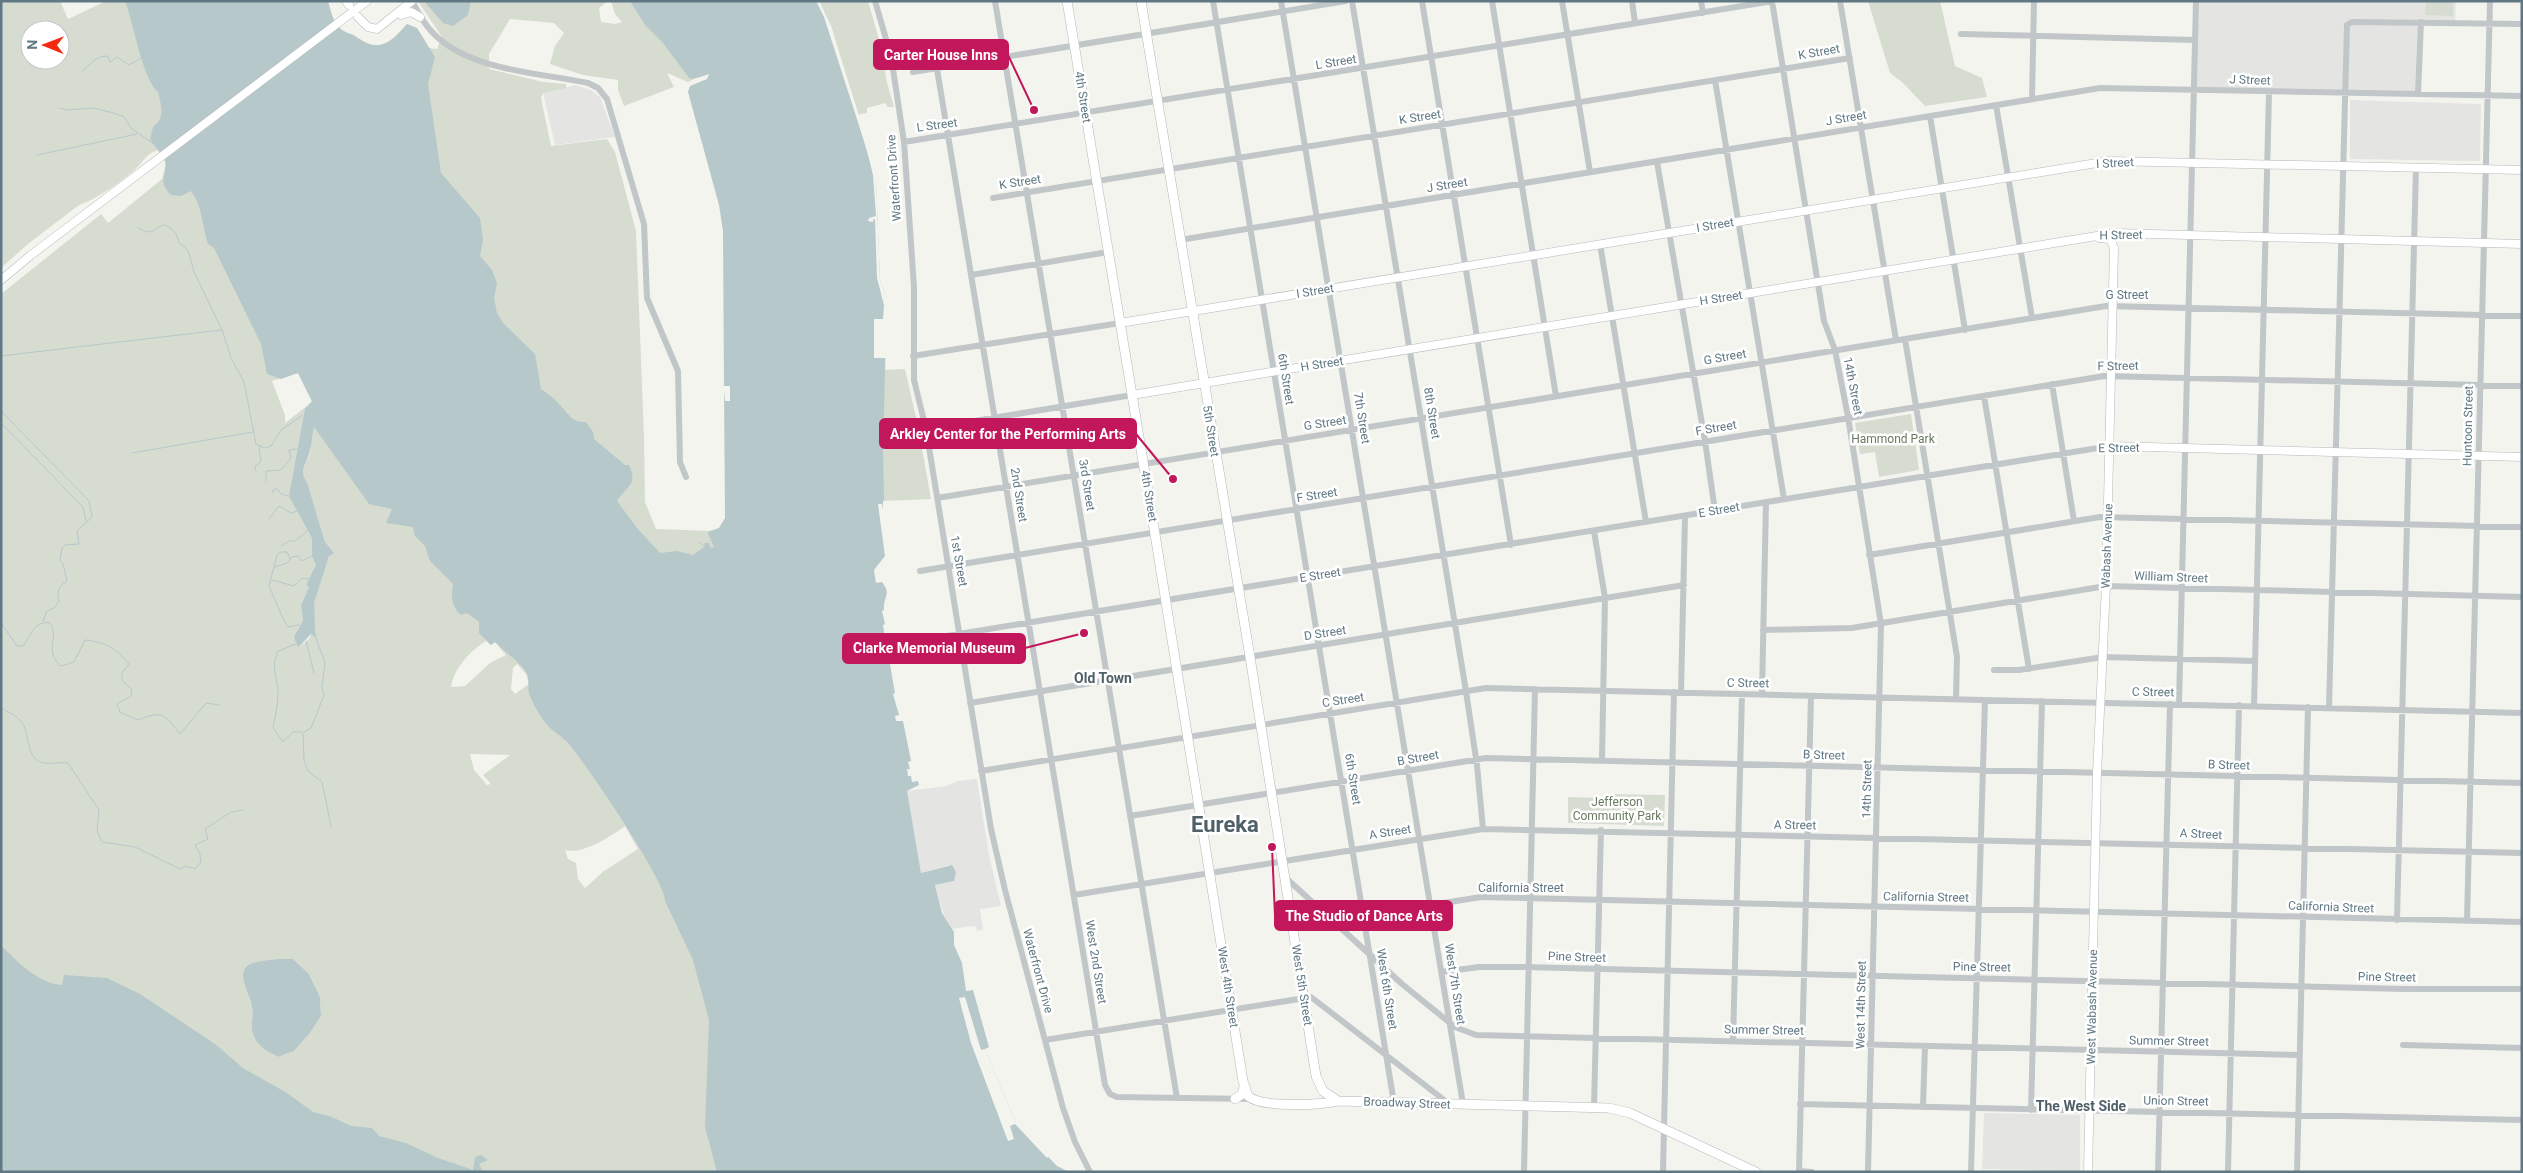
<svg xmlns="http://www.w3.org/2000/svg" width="2523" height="1173" viewBox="0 0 2523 1173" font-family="Roboto,sans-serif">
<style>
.built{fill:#e4e5e3}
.green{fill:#d6dcd0;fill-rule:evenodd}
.water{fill:#b7c8ca}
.pier{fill:#f4f4ef}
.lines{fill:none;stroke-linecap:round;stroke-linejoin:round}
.stream{stroke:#b7c8ca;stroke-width:1}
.major-casing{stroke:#b4b9bc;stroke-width:9}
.highway-casing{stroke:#b3b8ba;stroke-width:10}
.minor{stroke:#c1c6c8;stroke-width:6}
.major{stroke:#fff;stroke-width:8}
.highway{stroke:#fff;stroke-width:9}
.labels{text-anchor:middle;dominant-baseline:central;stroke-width:5;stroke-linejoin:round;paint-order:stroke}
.street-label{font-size:12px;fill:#607883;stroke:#fff}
.park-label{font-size:12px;fill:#687a5f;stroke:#fff}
.neighbourhood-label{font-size:14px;font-weight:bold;fill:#4f6068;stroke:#fff}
.town-label{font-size:22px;font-weight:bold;fill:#4f6068;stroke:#fff}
.leader{fill:none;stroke:#c2185b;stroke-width:2}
.callout-dot{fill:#c2185b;stroke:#fff;stroke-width:2}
.callout{fill:#c2185b;stroke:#c2185b;stroke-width:2}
.callout-label{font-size:14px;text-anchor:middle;font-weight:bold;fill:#fff}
</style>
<rect width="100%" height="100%" fill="#f4f4ef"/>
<path class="built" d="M2196,1H2456L2455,22H2421L2418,94L2194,89Z
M575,85L591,90L600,97L615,137L555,145L543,93Z
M2350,100L2481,104L2480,161L2350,159Z
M977,779L989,855L1001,906L980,909L983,930L977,931L976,927L971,926L952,929L943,913L935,885L954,881L949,865L921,873L906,791L947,786L957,781Z
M1984,1113L2080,1115V1171L1982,1169Z"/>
<path class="green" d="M1,1H60L68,19L106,1H137C149,29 193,133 177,157L178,163L187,167L192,165L204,176L258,292L287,363H295C304,375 319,393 315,408L303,415L307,424V446L295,491L290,492L289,496L297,507L304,501L296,492L300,485L305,487L318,537L315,538L318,549L322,551V567L313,572L306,585L309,587L301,605L303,620L297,631L308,626V631L296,642L298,648L309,639L311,634L316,637L315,616L308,610L306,601L315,578L323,573L329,556L333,553L325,542L308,485C296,465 310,463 311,448C311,439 308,427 308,417L313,416L376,493L417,513L438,544L480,614L527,662L534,678L574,728L592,748L637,821L666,855L798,1172H221L80,1106L1,1046V294L101,214L108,223L162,179L166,164L159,150C146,152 142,165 132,172C117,184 97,199 79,205L28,244L1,268ZM30,30H60V60H30ZM298,373L312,402L285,423V415L272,381ZM486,641L491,645L495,642L506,655L490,663L465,686L451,687C454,668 470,651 486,641ZM517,664L526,674L529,684L515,694L511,689L513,668ZM470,754L510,755L483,775L491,784L487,785L474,770ZM625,826L638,849L604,871L585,888L578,879L576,863L568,859L565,850C582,855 610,837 625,826ZM293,959L309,974L320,997L321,1016L310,1033L294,1051L278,1057C267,1052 258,1046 253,1034C250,1025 254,1016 252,1007C251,996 236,975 247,966C253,960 284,958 293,959Z
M328,1C331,11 333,23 341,29C345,33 350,33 355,36C378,53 389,45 407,24L417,28L429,48L437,49L442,37L418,1H608L599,8L601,22L615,24L622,22L615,14L611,1H689L707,75L688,82L667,73L674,87L624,106L618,90V80L583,75L550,64L555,46L564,33L554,23L510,19L489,54V69L543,82L566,84V88L543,93L541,98L551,146L607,139L615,152L636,231L644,436L645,502L656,529L710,531L723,546L675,588L379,187Z
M819,1H868L884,57L886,79L894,107H887L886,103L867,108V113L857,115L831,26Z
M1868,1H1940L1955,66L1982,78L1987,97L1925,106L1903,83L1890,73Z
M2426,1H2453V16L2425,15Z
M884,358V370L905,369L918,426L931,499L883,501L867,455Z
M1911,414L1919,470L1879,477L1875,452L1860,454L1855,423Z
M1606,794L1665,795L1664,826L1568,823V797L1606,798Z"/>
<path class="water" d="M125,1H328C331,11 333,23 341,29C345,33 350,33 355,36C378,53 389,45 407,24L417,28L435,57L428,84L441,173L480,218L483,240L480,256L492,270L497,283L494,298L497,313L504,324L535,354L541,389C547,393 553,397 557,402C567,411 571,423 586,422L593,432L594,439L625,465H629C639,486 625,487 617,501L637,528L660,553L677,551L693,555L704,547L705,543H709L711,548L714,547L708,533L709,530L720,525L723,513L720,219L687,90L692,83L707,76L690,79L663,43L645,25L630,1H817L826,15L876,181L880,280L887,298L883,448L885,556L874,570L876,583L882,582C892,595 883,595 884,610L882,611L885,624L883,625L885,639L883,640L885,653H888L895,693L893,694L899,715L895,716L896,721H903L911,761L908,762L910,769H907L908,776H911L912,782L918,781L919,785L907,791L921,873L952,865L956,872L954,881L935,885L942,913L954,932V945L962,963L966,991L973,990L989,1047L985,1049L1016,1123L1057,1166L1069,1172H717L705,1127L709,1020L693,960L665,901C667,883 585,762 568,743C562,736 554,732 548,726C541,718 532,703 529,693C527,687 530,681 527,674C521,662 504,652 495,642L491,645L479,633V622L467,613L461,615C451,606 451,597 453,584L430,561L425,546L415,536L413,527L386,523L392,509L369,504L314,427C312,434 312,443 310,451C306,466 298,468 308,485L325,542L334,553L329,556L314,603L316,638L311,634L298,648L294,637L303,620L301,605L309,587L306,585L316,565L312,556V538L289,496L305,409L312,401L298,373L281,379L267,374L261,344L214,248L208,244C202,226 203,207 191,191L181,196L171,195C156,180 168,176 165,160L150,139L153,127C166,117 161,106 158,92C143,81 133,21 125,1Z
M424,1H471L468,15L453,26L443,23Z
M1,945C16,961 39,984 62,985L64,975L107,978L140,994L215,1044L243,1068L287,1093L313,1112L332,1117L351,1126L372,1128L379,1136L406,1143L438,1158L473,1170L475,1157L481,1155L488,1160L479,1164L482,1170L487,1172H1Z
M293,959L309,974L320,997L321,1016L310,1033L294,1051L278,1057C267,1052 257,1046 253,1034C250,1025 254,1016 252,1007C251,996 236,975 247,966C253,960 284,958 293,959Z"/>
<path class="pier" d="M816,1H819L831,26L869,148L876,181L880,280L887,298V358H874V319H883L884,305L877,278L875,219L873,220V222L868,221L869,218L876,216L873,175L867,150L824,17Z
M709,74L707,79L690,86L688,92L719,205L723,231L724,386H730V401H725L724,390L725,518L719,528L710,531H706L708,528L719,523L721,513L717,219L684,90L691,81L699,79L689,81Z
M883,501H886L885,532L888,547V556H885L878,504H882L883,509Z
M965,997L981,1050L985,1049L1016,1123L1018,1122L1035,1140L1049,1156L1047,1158L1015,1124L1010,1126L1014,1139L1008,1141L971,1043L959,998Z"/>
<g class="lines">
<path class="stream" d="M83,71C90,64 96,56 108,56L110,62L117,57L129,65L141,58
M60,108L67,110L93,108L114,113L124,117L131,128L154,144
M37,155L137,134
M138,228C156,237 151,228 165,225C174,229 177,233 179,243L188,250L194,272L222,330L231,358L244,382L256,444L265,448L271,446L281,430L303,415
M1,356L221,330
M1,411L89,501L92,517L77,531L79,544L65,545L62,548L60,560L63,564L67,581C58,586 57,592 59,601L54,608L47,611L43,621
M1,423L83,507L86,521
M132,453L253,432
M256,471L255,467L261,461L259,450L260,446
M266,481V471L281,470L291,458L289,450L297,449
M272,493L274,489H277L281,494L289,496
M269,519L279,506L291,513L297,511
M699,542L704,546
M281,546L289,541H295L307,531
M290,559L287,552H281L277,555L269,586L285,623L288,627L299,625
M275,567L287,563L292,557L298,556L302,561L312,556
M272,580L294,586L302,578L309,579
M1,623L17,646H23C31,636 34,620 50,623C60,638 43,650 61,666L74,662L85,640C105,642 116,648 129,664L122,673V680L132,690L131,696L117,704L120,712L138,720C162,710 165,714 180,734L206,703L219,705
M316,638L325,663L322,687L324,695L311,728L303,733L304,760L308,771L322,782L331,826
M306,641L314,673
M296,644L278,651C270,670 278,677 278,693C278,705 275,717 273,728L283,742L293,732H302
M1,708C8,712 19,717 23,724C30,737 26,760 44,763C52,764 60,762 68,763L99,810L97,831L102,842L135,847L180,869L186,866L195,869L201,862L200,854L195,845L208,839L205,829L231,812L244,810"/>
<defs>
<path id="major" d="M346,1L349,5
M401,15L411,12L420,17
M358,17L368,27L377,29L412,1
M1,280L31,255L367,1
M1120,323L2109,161L2522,170
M1132,395L2115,233L2522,244
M2110,446L2522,457
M2088,1172L2097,773L2106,586L2114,248L2110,239L2099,238"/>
<path id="highway" d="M1067,1L1154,528L1243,1081L1248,1096C1261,1108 1320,1105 1338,1101L1609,1108L1630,1113L1756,1172
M1141,1L1250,657L1316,1076L1323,1091L1338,1101
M1235,1099L1242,1094L1244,1087"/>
</defs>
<use href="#major" class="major-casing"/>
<use href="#highway" class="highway-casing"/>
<path class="minor" d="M412,1C419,14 425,26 436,36C473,71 541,73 588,83L598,88L607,99L644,224L647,298L678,371L680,462L686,477
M875,1L891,56L904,142L914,287V380L926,429L991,829L1005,890L1063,1108L1075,1142L1090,1172
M995,1L1177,1098
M1213,1L1394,1103
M1281,1L1463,1104
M1352,1L1465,685L1477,765L1483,829
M1422,1L1511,545
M1492,1L1556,396
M1562,1L1590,172
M1632,1L1635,23
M1701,1L1703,13
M1772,1L1824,321L1835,350L1848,417L1881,624L1868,1172
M1840,1L1896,340
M1961,34L2195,40
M937,69L1105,1085L1110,1094L1117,1097L1251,1099
M913,72L1346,1
M1715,80L1784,499
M2418,94L2421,22
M2032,99L2034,1
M1996,105L2032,318
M1930,116L1965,330
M904,142L1773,1
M1657,162L1705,441L1715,511
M993,198L1850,58
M1180,240L2100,88L2522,96
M1600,244L1646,522
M971,275L1108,252
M1905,339L1957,657L1956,699
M913,356L1120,323
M2052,384L2074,521
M1984,396L2029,669
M926,429L1132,395
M937,498L2106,306L2522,316
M1594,531L1605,598L1602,760
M1869,555L2100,517L2522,527
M920,571L2104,376L2522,386
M1763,630L1852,628L2106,586L2522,597
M922,640L2110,446
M1994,670H2019L2103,657L2255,661
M1681,692L1685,516
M1762,694L1766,502
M970,703L1684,585
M2179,704L2196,1
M2254,706L2269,92
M2329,708L2347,25L2352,22L2522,24
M981,771L1486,688L2522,713
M1130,816L1486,758L2522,783
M1286,878L1402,984L1455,1027L1476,1035L2299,1055
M1074,895L1483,829L2522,853
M2397,920L2416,167
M1331,921L1481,897L2522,922
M2467,921L2490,1
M1442,972L1479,967H1522L2404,989H2522
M1045,1040L1311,997L1448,1103
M1733,1041L1742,694
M2403,1045L2522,1048
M1800,1104L2522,1120
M1594,1107L1601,830
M1923,1107L1925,1046
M2031,1110L2042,701
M1799,1171L1812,1172
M1524,1172L1535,689
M1663,1172L1674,692
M1799,1172L1811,696
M1971,1172L1985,700
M2158,1172L2170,704
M2228,1172L2239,705
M2297,1172L2308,707"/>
<use href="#major" class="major"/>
<use href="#highway" class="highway"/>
</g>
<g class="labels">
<g class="street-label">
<text transform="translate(1819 52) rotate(-10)">K Street</text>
<text transform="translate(1336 62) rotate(-9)">L Street</text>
<text transform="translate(2250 80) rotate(2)">J Street</text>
<text transform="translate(1083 97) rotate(81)">4th Street</text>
<text transform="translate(1420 117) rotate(-9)">K Street</text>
<text transform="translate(1846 118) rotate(-10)">J Street</text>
<text transform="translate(937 125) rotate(-8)">L Street</text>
<text transform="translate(2115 163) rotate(-3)">I Street</text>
<text transform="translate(894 178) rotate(-94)">Waterfront Drive</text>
<text transform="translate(1020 182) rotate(-9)">K Street</text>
<text transform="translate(1447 185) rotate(-9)">J Street</text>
<text transform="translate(1715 225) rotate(-9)">I Street</text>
<text transform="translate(2121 235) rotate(-1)">H Street</text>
<text transform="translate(1315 291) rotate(-9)">I Street</text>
<text x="2127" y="295">G Street</text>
<text transform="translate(1721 298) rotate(-9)">H Street</text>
<text transform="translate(1725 357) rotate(-10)">G Street</text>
<text transform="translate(1322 364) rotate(-9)">H Street</text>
<text transform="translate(2118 366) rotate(-1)">F Street</text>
<text transform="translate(1286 379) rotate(81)">6th Street</text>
<text transform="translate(1853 386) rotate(79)">14th Street</text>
<text transform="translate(1432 413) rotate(81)">8th Street</text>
<text transform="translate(1362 418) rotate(81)">7th Street</text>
<text transform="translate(1325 423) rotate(-9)">G Street</text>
<text transform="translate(2468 426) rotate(-89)">Huntoon Street</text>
<text transform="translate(1716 428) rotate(-10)">F Street</text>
<text transform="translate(1211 431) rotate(81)">5th Street</text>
<text transform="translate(2119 448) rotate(-1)">E Street</text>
<text transform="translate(1087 485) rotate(81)">3rd Street</text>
<text transform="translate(1019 495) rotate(81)">2nd Street</text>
<text transform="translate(1317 495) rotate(-9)">F Street</text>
<text transform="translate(1149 496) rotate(81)">4th Street</text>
<text transform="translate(1719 510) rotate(-10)">E Street</text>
<text transform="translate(2107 546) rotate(-88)">Wabash Avenue</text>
<text transform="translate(959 561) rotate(80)">1st Street</text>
<text transform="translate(1320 575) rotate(-9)">E Street</text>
<text transform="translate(2171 577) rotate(2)">William Street</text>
<text transform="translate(1325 633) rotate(-9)">D Street</text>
<text transform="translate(1748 683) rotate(1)">C Street</text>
<text transform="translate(2153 692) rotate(1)">C Street</text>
<text transform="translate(1343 700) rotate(-9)">C Street</text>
<text transform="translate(1824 755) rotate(2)">B Street</text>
<text transform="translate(1418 758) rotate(-10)">B Street</text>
<text transform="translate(2229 765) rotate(2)">B Street</text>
<text transform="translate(1353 779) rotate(81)">6th Street</text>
<text transform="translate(1867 789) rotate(-89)">14th Street</text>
<text transform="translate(1795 825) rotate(1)">A Street</text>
<text transform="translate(1390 832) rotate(-9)">A Street</text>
<text transform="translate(2201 834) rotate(3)">A Street</text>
<text x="1521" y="888">California Street</text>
<text transform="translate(1926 897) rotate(1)">California Street</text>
<text transform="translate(2331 907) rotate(2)">California Street</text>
<text transform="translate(1577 957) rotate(2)">Pine Street</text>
<text transform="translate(1096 962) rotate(81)">West 2nd Street</text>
<text transform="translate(1982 967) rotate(1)">Pine Street</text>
<text transform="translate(1038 971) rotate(75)">Waterfront Drive</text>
<text transform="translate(2387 977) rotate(1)">Pine Street</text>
<text transform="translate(1455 984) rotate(81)">West 7th Street</text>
<text transform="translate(1302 985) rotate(81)">West 5th Street</text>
<text transform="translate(1228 987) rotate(81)">West 4th Street</text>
<text transform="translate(1387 989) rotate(81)">West 6th Street</text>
<text transform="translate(1861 1005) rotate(-89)">West 14th Street</text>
<text transform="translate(2092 1007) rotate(-89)">West Wabash Avenue</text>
<text transform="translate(1764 1030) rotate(1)">Summer Street</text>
<text transform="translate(2169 1041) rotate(1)">Summer Street</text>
<text transform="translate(2176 1101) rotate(1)">Union Street</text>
<text transform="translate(1407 1103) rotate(2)">Broadway Street</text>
</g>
<g class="park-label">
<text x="1893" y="439">Hammond Park</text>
<text x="1617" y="802">Jefferson<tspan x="1617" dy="14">Community Park</tspan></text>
</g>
<g class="neighbourhood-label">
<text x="1103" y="678">Old Town</text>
<text x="2081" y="1106">The West Side</text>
</g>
<g class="town-label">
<text x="1225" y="824">Eureka</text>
</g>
</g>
<path class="leader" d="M1034 110L1008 55M1173 479L1136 434M1084 633L1025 648M1272 847L1275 916"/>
<g class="callout-dot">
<circle cx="1034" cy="110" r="5"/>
<circle cx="1173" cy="479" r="5"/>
<circle cx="1084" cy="633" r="5"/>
<circle cx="1272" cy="847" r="5"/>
</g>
<g class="callout">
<rect x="874" y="40" width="134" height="29" rx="5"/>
<rect x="880" y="419" width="256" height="29" rx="5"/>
<rect x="843" y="634" width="182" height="29" rx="5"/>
<rect x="1275" y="901" width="177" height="29" rx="5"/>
</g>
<g class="callout-label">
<text x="941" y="60">Carter House Inns</text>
<text x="1008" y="439">Arkley Center for the Performing Arts</text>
<text x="934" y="653">Clarke Memorial Museum</text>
<text x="1364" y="921">The Studio of Dance Arts</text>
</g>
<rect width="2523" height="1173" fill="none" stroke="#607883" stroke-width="5"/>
<g transform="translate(45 45) rotate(271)"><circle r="24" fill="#ffffff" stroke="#bfc9cd"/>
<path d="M0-4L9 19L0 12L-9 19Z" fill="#f32910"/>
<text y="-8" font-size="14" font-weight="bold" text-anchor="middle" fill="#607883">N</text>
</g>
</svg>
